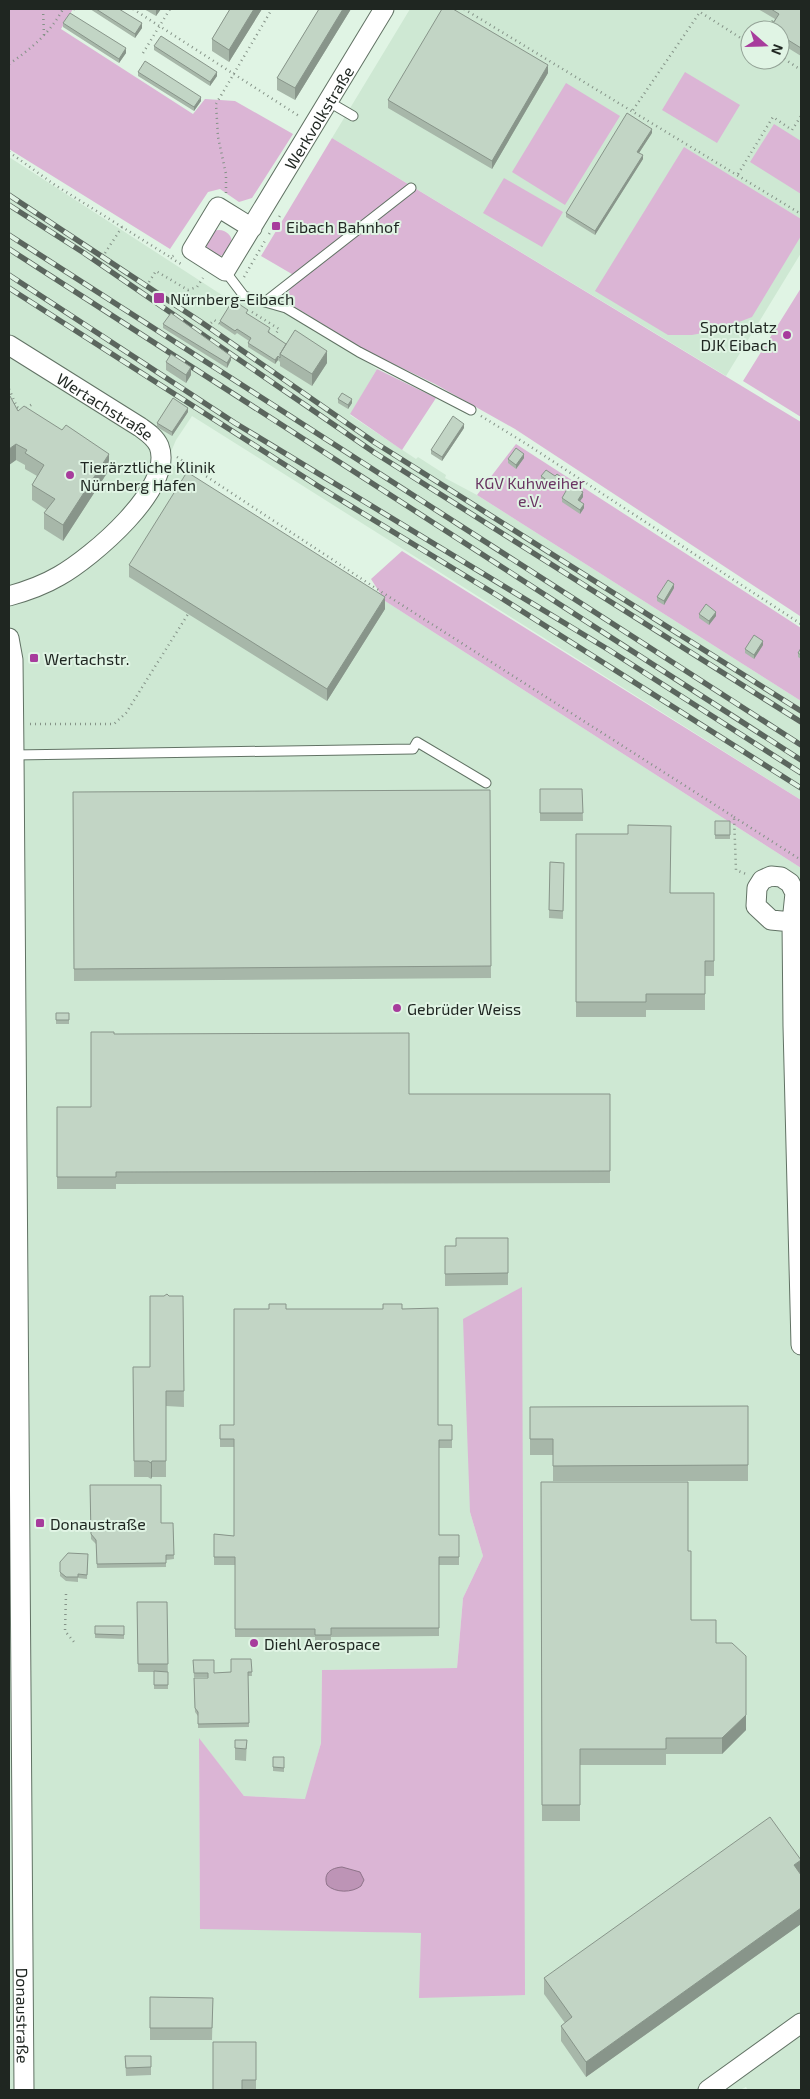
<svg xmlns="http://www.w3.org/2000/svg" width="810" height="2099" viewBox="0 0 810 2099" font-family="'Exo 2',sans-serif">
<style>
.built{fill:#cee8d3;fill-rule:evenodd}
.green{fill:#dbb5d5}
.water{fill:#bd94b6;stroke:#8e7389}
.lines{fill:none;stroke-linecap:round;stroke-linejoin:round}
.lane-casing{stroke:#617264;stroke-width:11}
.street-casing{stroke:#617264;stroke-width:21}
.path{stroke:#849287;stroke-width:2.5;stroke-dasharray:1 4;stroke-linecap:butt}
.lane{stroke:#fff;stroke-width:9}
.street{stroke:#fff;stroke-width:19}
.rail-casing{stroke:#5b665e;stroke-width:5.5}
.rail{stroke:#e0f4e4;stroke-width:4;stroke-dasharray:11;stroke-linecap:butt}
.wall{fill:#a7b7a9}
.shaded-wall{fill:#88958a}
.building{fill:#c2d5c5;stroke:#88958a}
.poi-dot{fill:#a73c9c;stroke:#e0f4e4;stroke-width:2}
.labels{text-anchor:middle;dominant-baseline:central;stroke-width:4;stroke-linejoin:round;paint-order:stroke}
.street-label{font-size:16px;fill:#1f2621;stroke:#e0f4e4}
.poi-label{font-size:16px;fill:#1f2621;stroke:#e0f4e4;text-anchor:start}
.park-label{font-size:16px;fill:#693462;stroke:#e0f4e4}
</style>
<rect width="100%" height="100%" fill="#e0f4e4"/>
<path class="built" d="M410,9H801V253L726,376L332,138ZM750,30H780V60H750Z
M9,157L225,297L244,298L286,309L377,369L350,415L416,459L418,457L446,475L445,478L477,495L801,701V800L192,416L176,440L167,461L801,868V2090H748L746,2087L740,2090H9ZM522,1288L521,1410L421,1933L200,1928L199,1739L244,1796L306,1799L321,1743L322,1670L457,1668L463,1598L483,1556L470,1512Z"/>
<path class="green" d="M9,9H73L61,29L193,114L205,99L235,101L293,134L252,198L239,202L220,189L208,192L170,249L9,149Z
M685,72L740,105L717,143L662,110Z
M566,83L620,116L565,205L512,172Z
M774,124L801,141V194L750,162Z
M332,138L801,422V614L800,616L515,429L435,384L361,348L284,300L297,277L261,256Z
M684,147L801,219V236L752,317L718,330L692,335H668L595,291Z
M504,178L563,212L542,247L483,213Z
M206 243a13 13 0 1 1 26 0a13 13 0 1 1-26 0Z
M801,288V417L743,381Z
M377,369L436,398L402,450L350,414Z
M516,444L801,628V701L477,495Z
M402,551L801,800V868L385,601L371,579Z
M522,1287L525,1995L419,1998L421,1933L200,1929L199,1738L244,1796L305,1799L321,1743L322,1670L457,1668L463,1598L483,1556L470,1512L463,1319Z"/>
<path class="water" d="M342,1867L360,1872L364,1880L361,1886C352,1893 335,1893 327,1885C323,1873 331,1868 342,1867Z"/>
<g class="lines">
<defs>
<path id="lane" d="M329,102L353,116
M225,271L244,296L286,308L359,352L471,410
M265,302L411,188
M14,755L413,749L417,742L486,783"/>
<g id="street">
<path id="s1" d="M252,228L218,207L192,250L225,271L384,9"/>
<path id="s2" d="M9,345L140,427C147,432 155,437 159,446C175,488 91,558 59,576C42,586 27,591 9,596"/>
<path id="s3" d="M9,638L13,660L14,755L24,2090"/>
<path d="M792,922L771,920L756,906L757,888L762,880L771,876L781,877L790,883L795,893L792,922L793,1026L801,1345"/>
<path d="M708,2090L801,2023"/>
</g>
</defs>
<use href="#lane" class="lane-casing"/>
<use href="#street" class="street-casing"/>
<path class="path" d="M43,9L44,35
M74,9L76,10
M133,9L299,116
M464,9L801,214
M767,30L774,19
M143,53L170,9
M780,56L801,70
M9,64C31,49 50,33 63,9
M633,110L700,12L750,44
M9,152L55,185L170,257L176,255
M738,174L773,117L792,130L801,116
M226,193V174L218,137L216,104L272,9
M269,234L281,214
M105,253L122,227
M171,258L181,264
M244,277L266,239
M149,282L156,271L188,290L197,287L203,278
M252,312L279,329L273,338
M211,323L214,320L222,325
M9,389L17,407L23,410L34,403
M481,416L528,445L801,624
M177,457L380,591L734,817L736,870L746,874
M30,724H114L126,713L188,614
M734,817L801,860
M66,1594L65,1631L74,1642"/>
<use href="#lane" class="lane"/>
<use href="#street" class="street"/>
<defs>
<path id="rail" d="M9,195L201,322L374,442L801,711
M9,205L84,253L375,453L801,722
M9,235L801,745
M9,249L801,760
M9,275L235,423L609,650L801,773
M9,288L318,486L495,594L801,788"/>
</defs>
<use href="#rail" class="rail-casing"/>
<use href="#rail" class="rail"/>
</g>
<path class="wall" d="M90,9H119L142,28L135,38Z
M144,9H161L156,16Z
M230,9H262L229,62L212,51V39Z
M319,9H351L295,100L277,90V78Z
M758,9H801V56L780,43V30H770V28L775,19Z
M63,23L126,53L119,63L63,27Z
M154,46L217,76L210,86L154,50Z
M138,72L201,101L194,111L138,76Z
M548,73L492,169L388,108V100Z
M652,133L639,153L643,159L595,235L566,217V213Z
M248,314L270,332V333L286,344L327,363L312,386L280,366V362L278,360L275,364L248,347V343L249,341L237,333L235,335L220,325V321Z
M163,324L231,360L227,368L163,328Z
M166,362L191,375L186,383L166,370Z
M338,399L352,403L348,409L338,403Z
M18,411L109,470L63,541L44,529V513L47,510L32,500V485L37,476L25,469V465L16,460L9,465Z
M188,412L172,436L157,427V423Z
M464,428L442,461L431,454V450Z
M524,458L516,469L508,463V459Z
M541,476L561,481L555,490L541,481Z
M583,497L580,501L584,508L580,514L562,502V498Z
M129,565L385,609L327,701L129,577Z
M674,588L664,605L657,601V597Z
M699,614L716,616L709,625L699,618Z
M763,645L754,659L745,653V649Z
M801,648V659L798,657V653Z
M540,789H582L583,821H540Z
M490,790L491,978L74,981L73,792Z
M715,821H730V839H715Z
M576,834L671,893H714V976H705V1010H646V1017H576Z
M550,862L564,863L563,919L549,918Z
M56,1013H69V1024H56Z
M114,1034L409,1094H610V1183L116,1184V1189H57V1107H91Z
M508,1238V1285L445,1286V1246H456Z
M169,1296H183L184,1407L166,1406V1477H152L151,1479L148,1477H134L133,1367H150Z
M286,1309H402L438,1425H452V1448H439V1535H459V1565H439V1636L331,1637V1643L315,1644V1637H235V1565H214V1534L234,1536V1447H220V1433L234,1425Z
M748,1406V1481H553V1455H530V1407Z
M541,1482L716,1643L746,1730L722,1754H666V1765H580V1821H542Z
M90,1485L161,1523H173L174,1559L166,1560V1567L97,1568L96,1544L91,1539Z
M88,1554L87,1579L78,1578V1582L66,1581L60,1576V1562Z
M137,1602H167L168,1689H154V1672H138Z
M95,1626H124V1639L95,1638Z
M251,1659L252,1676H248L249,1727L198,1728V1716L195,1712L194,1678H208V1677H194L193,1660L214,1673L231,1672Z
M235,1740H247L246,1761L235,1760Z
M273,1757H284V1772L273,1771Z
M801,1860V1924L586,2077L561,2041V2026L565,2023L544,1994V1978Z
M150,1997L213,1998L212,2040H150Z
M256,2042V2090H213Z
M125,2056H151V2075L126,2076Z
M801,2058V2078L800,2075V2059Z"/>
<path class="shaded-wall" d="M156,9H161L156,16Z
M254,9H262L229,62V50Z
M343,9H351L295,100V88Z
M142,23V28L135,38V34Z
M126,48V53L119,63V59Z
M548,65V73L492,169V161Z
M217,72V76L210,86V82Z
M201,97V101L194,111V107Z
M652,129V133L637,156V152Z
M643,155V159L595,235V231Z
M327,351V363L312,386V374Z
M231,356V360L227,368V363Z
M278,356V360L275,364V360Z
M191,367V375L186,383V375Z
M352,399V403L348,409V405Z
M188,408V412L172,436V432Z
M464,424V428L442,461V457Z
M16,444V460L9,465V449Z
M109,454V470L63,541V525Z
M524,454V458L516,469V465Z
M561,477V481L555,490V486Z
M583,492V497L578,504V500Z
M584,504V508L580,514V510Z
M674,584V588L664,605V601Z
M385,597V609L327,701V689Z
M716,612V616L709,625V621Z
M763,641V645L754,659V655Z
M152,1461V1477L151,1479V1463Z
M746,1715V1730L722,1754V1738Z
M801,1860V1876L794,1865Z
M801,1908V1924L586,2077V2062Z"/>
<path class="building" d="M96,9H119L142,23L135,34Z
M230,9H254L229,50L212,39Z
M319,9H343L295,88L277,78Z
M442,9H453L548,65L492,161L388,100Z
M771,9H801V48L780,35V30H773L770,28L779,14Z
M70,13L126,48L119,59L63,23Z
M161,36L217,72L210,82L154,46Z
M145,61L201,97L194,107L138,72Z
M627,113L652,129L637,152L643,155L595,231L566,213Z
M233,300L248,310L246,313L270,328L268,332L286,344L280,354V358L278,356L275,360L248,343L251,338L237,329L235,331L220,321Z
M171,313L231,356L227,363L163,324Z
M295,330L327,351L312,374L280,354Z
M171,354L191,367L186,375L166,362Z
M342,393L352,399L348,405L338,399Z
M9,396H10L18,411L24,406L62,430L66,425L109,454L63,525L44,513L55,499L32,485L44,465L25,453L27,450L16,444L9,449Z
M173,398L188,408L172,432L157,423Z
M453,416L464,424L442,457L431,450Z
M516,448L524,454L516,465L508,459Z
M546,470L555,476L557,474L561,477L555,486L541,476Z
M187,472L385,597L327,689L129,565Z
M570,484L583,492L578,500L584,504L580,510L562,498Z
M668,580L674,584L664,601L657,597Z
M706,604L716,612L709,621L699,614Z
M754,635L763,641L754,655L745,649Z
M801,648V655L798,653Z
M540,789H582L583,813H540Z
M490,790L491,966L74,969L73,792Z
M715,821H730V835H715Z
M628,825L671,826L670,893H714V961H705V994H646V1002H576V834H628Z
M550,862L564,863L563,911L549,910Z
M56,1013H69V1020H56Z
M91,1032H114V1034L409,1033V1094H610V1171L116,1172V1177H57V1107H91Z
M456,1238H508V1273L445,1274V1246H456Z
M167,1294L169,1296H183L184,1391H166V1461H152L151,1463L148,1461H134L133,1367H150V1296H164Z
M269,1304H286V1309H383V1304H402V1309L438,1308V1425H452V1440H439V1535H459V1557H439V1628H331V1635H315V1629H235V1557H214V1534L234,1536V1439H220V1425H234V1309H269Z
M748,1406V1465L553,1466V1439H530V1407Z
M541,1482H688V1551H691V1620H716V1643H732L746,1656V1715L722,1738H666V1749H580V1805H542Z
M90,1485H161V1523H173L174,1555H166V1563L97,1564L96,1540L91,1534Z
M68,1553L88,1554L87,1575L78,1574V1577H66L60,1572V1562Z
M137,1602H167L168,1664H138Z
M95,1626H124V1635L95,1634Z
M231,1659H251L252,1672H248L249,1723L198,1724V1712L195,1708L194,1678H208V1673H194L193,1660H214V1673L231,1672Z
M154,1671L168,1672V1685H154Z
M235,1740H247L246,1749L235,1748Z
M273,1757H284V1768L273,1767Z
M770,1817L801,1860L794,1865L801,1875V1908L586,2062L561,2026L572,2017L544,1978Z
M150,1997L213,1998L212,2028H150Z
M213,2042H256V2080H242V2090H213Z
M125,2056H151V2067L126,2068Z"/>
<g class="poi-dot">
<rect x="271" y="221" width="10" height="10" rx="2.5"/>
<rect x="153" y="292" width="12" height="12" rx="2.5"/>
<circle cx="787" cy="335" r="5"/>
<circle cx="70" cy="475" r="5"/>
<rect x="29" y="653" width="10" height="10" rx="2.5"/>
<circle cx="397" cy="1008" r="5"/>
<rect x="35" y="1518" width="10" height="10" rx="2.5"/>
<circle cx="254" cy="1643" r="5"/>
</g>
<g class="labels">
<g class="street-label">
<text stroke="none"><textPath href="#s1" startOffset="309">Werkvolkstraße</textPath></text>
<text stroke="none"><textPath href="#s2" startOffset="114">Wertachstraße</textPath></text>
<text stroke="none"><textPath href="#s3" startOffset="1378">Donaustraße</textPath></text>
</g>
<g class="poi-label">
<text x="286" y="226">Eibach Bahnhof</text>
<text x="170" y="298">Nürnberg-Eibach</text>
<text x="777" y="326" text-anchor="end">Sportplatz<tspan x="777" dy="18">DJK Eibach</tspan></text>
<text x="80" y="466">Tierärztliche Klinik<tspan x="80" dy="18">Nürnberg Hafen</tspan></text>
<text x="44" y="658">Wertachstr.</text>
<text x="407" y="1008">Gebrüder Weiss</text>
<text x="50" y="1523">Donaustraße</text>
<text x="264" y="1643">Diehl Aerospace</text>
</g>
<g class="park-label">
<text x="530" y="482">KGV Kuhweiher<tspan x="530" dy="18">e.V.</tspan></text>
</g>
</g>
<rect width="810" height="2099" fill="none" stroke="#1f2621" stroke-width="20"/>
<g transform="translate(765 45) rotate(110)"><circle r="24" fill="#e0f4e4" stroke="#93a296"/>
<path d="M0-4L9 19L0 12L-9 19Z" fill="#a73c9c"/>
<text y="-8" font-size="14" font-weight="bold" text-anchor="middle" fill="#1f2621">N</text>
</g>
</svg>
